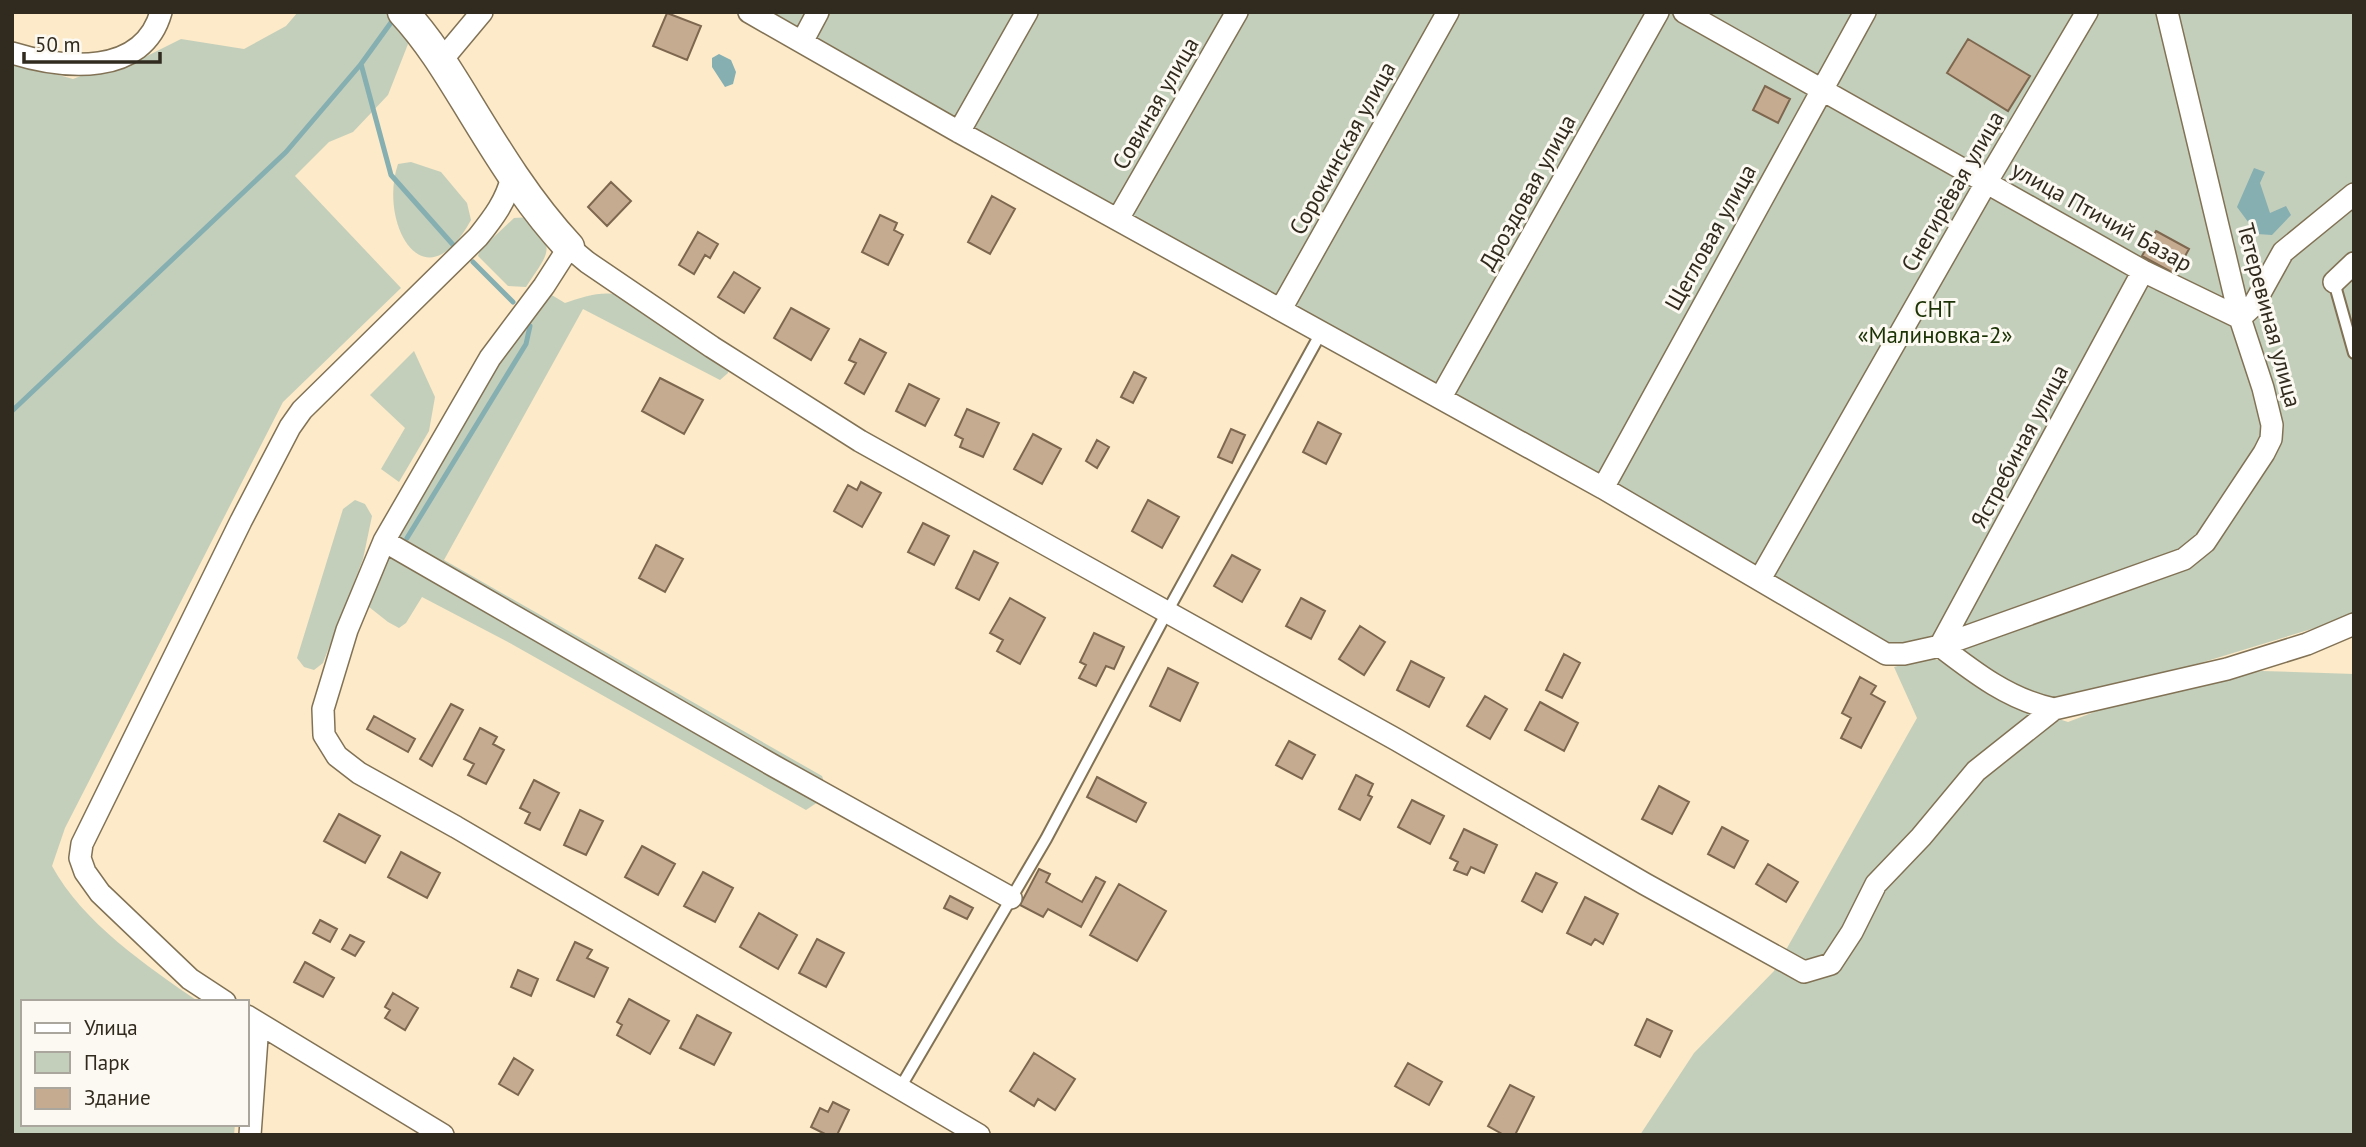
<svg xmlns="http://www.w3.org/2000/svg" width="2366" height="1147" viewBox="0 0 2366 1147" font-family="'PT Sans',sans-serif">
<style>
.green{fill:#c3cfbb}
.water{fill:#86afb2}
.lines{fill:none;stroke-linecap:round;stroke-linejoin:round}
.stream{stroke:#86afb2;stroke-width:5}
.building{fill:#c5ac91;stroke:#7e674f;stroke-width:2}
.lane-casing{stroke:#827255;stroke-width:14}
.street-casing{stroke:#827255;stroke-width:24}
.secondary-casing{stroke:#827255;stroke-width:33}
.lane{stroke:#fff;stroke-width:10}
.street{stroke:#fff;stroke-width:21}
.secondary{stroke:#fff;stroke-width:30}
.labels{text-anchor:middle;dominant-baseline:central;stroke-width:6;stroke-linejoin:round;paint-order:stroke}
.street-label{font-size:23px;fill:#312a1e;stroke:#fcf9f2}
.park-label{font-size:23px;fill:#1b3205;stroke:#fcf9f2}
</style>
<rect width="100%" height="100%" fill="#fceac9"/>
<path class="green" d="M298,12H391L404,29L408,44L388,95L353,132L329,142L295,176L401,288L283,402L65,828L52,866C82,922 148,967 199,1002H23V1124H235L234,1135H12V62L73,79L86,74L112,70L137,61L181,39L244,49L286,26Z
M753,12H2354V616L2079,700L2040,698L1982,669L1951,647L2205,542L1904,654Z
M411,162L441,172L467,203L471,220C424,307 378,223 398,164Z
M531,217C557,251 547,254 526,287L508,286L478,256L480,250L514,218Z
M550,294L565,303C581,298 597,292 614,294C642,298 701,346 727,363L728,373L720,380L583,309L444,560L822,776L826,787L818,802L806,810L508,642L422,597L406,623L399,628L388,622L364,603L383,556L493,361Z
M414,351L435,397L429,431L399,482L381,469L405,428L370,395Z
M355,500L365,504L372,516L363,559L323,663L314,670L304,667L297,658L343,509Z
M1927,658L1946,661L2010,703L2068,722L2165,685L2262,671L2354,674V1135H1640L1694,1053L1774,971L1917,718L1894,667Z"/>
<path class="water" d="M719,54L731,60L736,72L733,84L725,87L712,67V58Z
M2254,168L2265,172L2260,183L2270,213L2286,206L2291,215L2272,235L2257,234L2237,207Z"/>
<g class="lines">
<path class="stream" d="M395,17L361,64L391,175L455,247
M473,262L513,302
M12,411L286,152L361,64
M407,538L526,344L530,326"/>
</g>
<path class="building" d="M667,13L701,26L687,60L653,46Z
M1968,39L2030,76L2008,111L1947,73Z
M1765,86L1790,99L1778,123L1753,110Z
M611,182L631,201L607,226L588,207Z
M992,196L1015,209L990,254L968,242Z
M880,215L897,223L894,230L903,235L888,265L862,252Z
M2156,231L2189,249L2175,274L2142,256Z
M698,232L718,244L710,258L705,255L694,274L679,265Z
M734,272L760,288L744,313L718,297Z
M791,308L829,329L811,360L774,338Z
M860,339L886,353L864,394L845,383L856,363L849,360Z
M1134,372L1146,378L1133,403L1121,397Z
M660,378L703,400L684,434L642,411Z
M909,384L939,399L925,426L896,411Z
M967,409L999,423L983,457L960,447L963,439L955,435Z
M1318,422L1341,434L1326,464L1303,452Z
M1231,429L1245,435L1232,463L1218,457Z
M1033,434L1061,449L1042,484L1014,469Z
M1097,440L1109,447L1097,468L1086,461Z
M861,482L881,493L862,527L834,511L848,485L857,490Z
M1148,500L1179,517L1162,548L1132,531Z
M923,523L949,536L934,565L908,552Z
M656,545L683,559L665,592L639,578Z
M974,551L998,563L979,600L956,588Z
M1232,555L1260,570L1242,602L1214,586Z
M1010,598L1045,618L1020,664L997,651L1003,640L990,633Z
M1301,598L1325,611L1311,639L1286,626Z
M1360,626L1385,642L1364,675L1339,659Z
M1094,633L1124,647L1114,669L1106,666L1096,686L1079,678L1086,665L1080,662Z
M1564,654L1580,663L1562,698L1546,690Z
M1411,661L1444,678L1429,707L1397,690Z
M1168,668L1198,683L1180,721L1150,706Z
M1860,677L1876,686L1871,694L1885,702L1861,748L1841,738L1851,718L1842,713Z
M1485,696L1507,709L1490,739L1467,726Z
M1540,702L1578,723L1564,751L1525,730Z
M451,704L463,710L432,766L420,759Z
M374,716L415,739L408,752L367,729Z
M480,728L497,737L493,744L504,750L486,784L468,775L474,764L464,759Z
M1289,741L1315,755L1302,779L1276,765Z
M1356,775L1373,784L1368,795L1372,797L1360,820L1339,809Z
M1097,777L1146,803L1136,822L1087,797Z
M534,780L559,793L540,830L525,823L530,813L520,808Z
M1659,786L1689,802L1672,834L1642,819Z
M1412,800L1444,816L1430,844L1398,827Z
M580,810L603,821L586,855L564,845Z
M339,814L380,836L365,863L324,841Z
M1722,827L1748,841L1734,868L1708,854Z
M1464,829L1497,845L1484,873L1471,867L1467,875L1454,870L1458,862L1450,858Z
M642,846L675,864L658,895L625,877Z
M401,852L440,873L427,898L388,877Z
M1768,864L1798,882L1786,902L1756,884Z
M1039,869L1050,874L1046,882L1082,902L1096,877L1105,882L1081,927L1048,909L1043,917L1020,905Z
M703,872L733,888L715,922L684,906Z
M1536,873L1557,883L1542,912L1522,901Z
M1119,884L1166,911L1137,961L1090,935Z
M950,896L973,908L967,919L944,908Z
M1585,897L1618,914L1603,944L1595,939L1591,945L1567,933Z
M759,913L797,935L778,969L740,947Z
M320,920L337,929L330,942L313,933Z
M350,935L364,942L355,956L342,949Z
M817,939L844,953L826,987L799,973Z
M575,942L592,950L587,958L608,968L594,997L557,980Z
M305,962L334,978L323,997L294,982Z
M518,970L538,979L531,996L511,987Z
M393,993L418,1008L405,1030L385,1018L390,1010L385,1007Z
M629,999L669,1021L650,1054L617,1035L622,1025L617,1022Z
M697,1015L731,1033L714,1065L680,1048Z
M1647,1019L1672,1031L1660,1057L1635,1045Z
M1034,1053L1075,1079L1055,1110L1038,1099L1034,1106L1010,1091Z
M514,1058L533,1070L518,1095L499,1084Z
M1408,1063L1442,1082L1429,1105L1395,1086Z
M1510,1085L1534,1097L1515,1135H1504L1488,1126Z
M833,1102L849,1110L837,1135H827L811,1127L820,1108L828,1112Z"/>
<g class="lines">
<defs>
<path id="lane" d="M2334,282L2354,353
M900,1088L1046,839L1167,612L1322,331"/>
<path id="street" d="M749,12L959,132L1603,488L1886,654H1904L1940,646L2184,559L2205,542L2264,453L2271,439L2272,425L2263,388L2240,318L2167,12
M1684,12L2143,271L2240,318L2253,306L2283,252L2354,194
M802,42L818,12
M12,53C64,69 143,77 161,12
M441,61L482,12
M959,132L1027,12
M1118,219L1237,12
M2334,282L2354,263
M1281,309L1448,12
M1441,397L1658,12
M1603,488L1865,12
M384,541L774,766L1011,898
M1760,579L1986,183L2087,12
M1940,646L2143,271
M1940,646C1975,673 2010,700 2054,709
M225,1002L190,979L100,893L85,872L80,858L82,844L241,521L290,427L302,410L478,237C494,217 506,201 512,177
M247,1016L443,1135
M250,1135L258,1024
M979,1135L456,827L359,773L337,756L324,735L323,709L347,630L384,541L490,358L544,286L569,247L587,262L712,347L860,441L1397,740L1645,884L1804,972L1831,964L1852,932L1876,884L1921,837L1976,771L2054,709L2227,669L2307,644L2354,624"/>
<path id="secondary" d="M403,12C428,39 447,70 466,101C497,152 528,203 569,247"/>
</defs>
<use href="#lane" class="lane-casing"/>
<use href="#street" class="street-casing"/>
<use href="#secondary" class="secondary-casing"/>
<use href="#lane" class="lane"/>
<use href="#street" class="street"/>
<use href="#secondary" class="secondary"/>
</g>
<g class="labels">
<g class="street-label">
<text transform="translate(1155 103) rotate(-60)">Совиная улица</text>
<text transform="translate(1342 148) rotate(-61)">Сорокинская улица</text>
<text transform="translate(1952 191) rotate(-60)">Снегирёвая улица</text>
<text transform="translate(1527 192) rotate(-61)">Дроздовая улица</text>
<text transform="translate(2102 216) rotate(29)">улица Птичий Базар</text>
<text transform="translate(1710 237) rotate(-61)">Щегловая улица</text>
<text transform="translate(2270 315) rotate(75)">Тетеревиная улица</text>
<text transform="translate(2019 446) rotate(-62)">Ястребиная улица</text>
</g>
<g class="park-label">
<text x="1935" y="308">СНТ<tspan x="1935" dy="26">«Малиновка-2»</tspan></text>
</g>
</g>
<rect width="2366" height="1147" fill="none" stroke="#312a1e" stroke-width="28"/>
<rect x="21" y="1000" width="228" height="126" fill="#fcf9f2" stroke="#aba69d" stroke-width="2"/>
<rect x="35" y="1023" width="35" height="10" fill="#ffffff" stroke="#aba69d" stroke-width="2"/>
<text x="84" y="1035" font-size="21" fill="#312a1e">Улица</text>
<rect x="35" y="1052" width="35" height="21" fill="#c3cfbb" stroke="#aba69d" stroke-width="2"/>
<text x="84" y="1070" font-size="21" fill="#312a1e">Парк</text>
<rect x="35" y="1088" width="35" height="21" fill="#c5ac91" stroke="#aba69d" stroke-width="2"/>
<text x="84" y="1105" font-size="21" fill="#312a1e">Здание</text>
<path d="M24 52v10h136v-10" fill="none" stroke="#312a1e" stroke-width="3.5"/>
<text x="35" y="52" font-size="21" fill="#312a1e" stroke="#fcf9f2" stroke-width="5" paint-order="stroke">50 m</text>
</svg>
